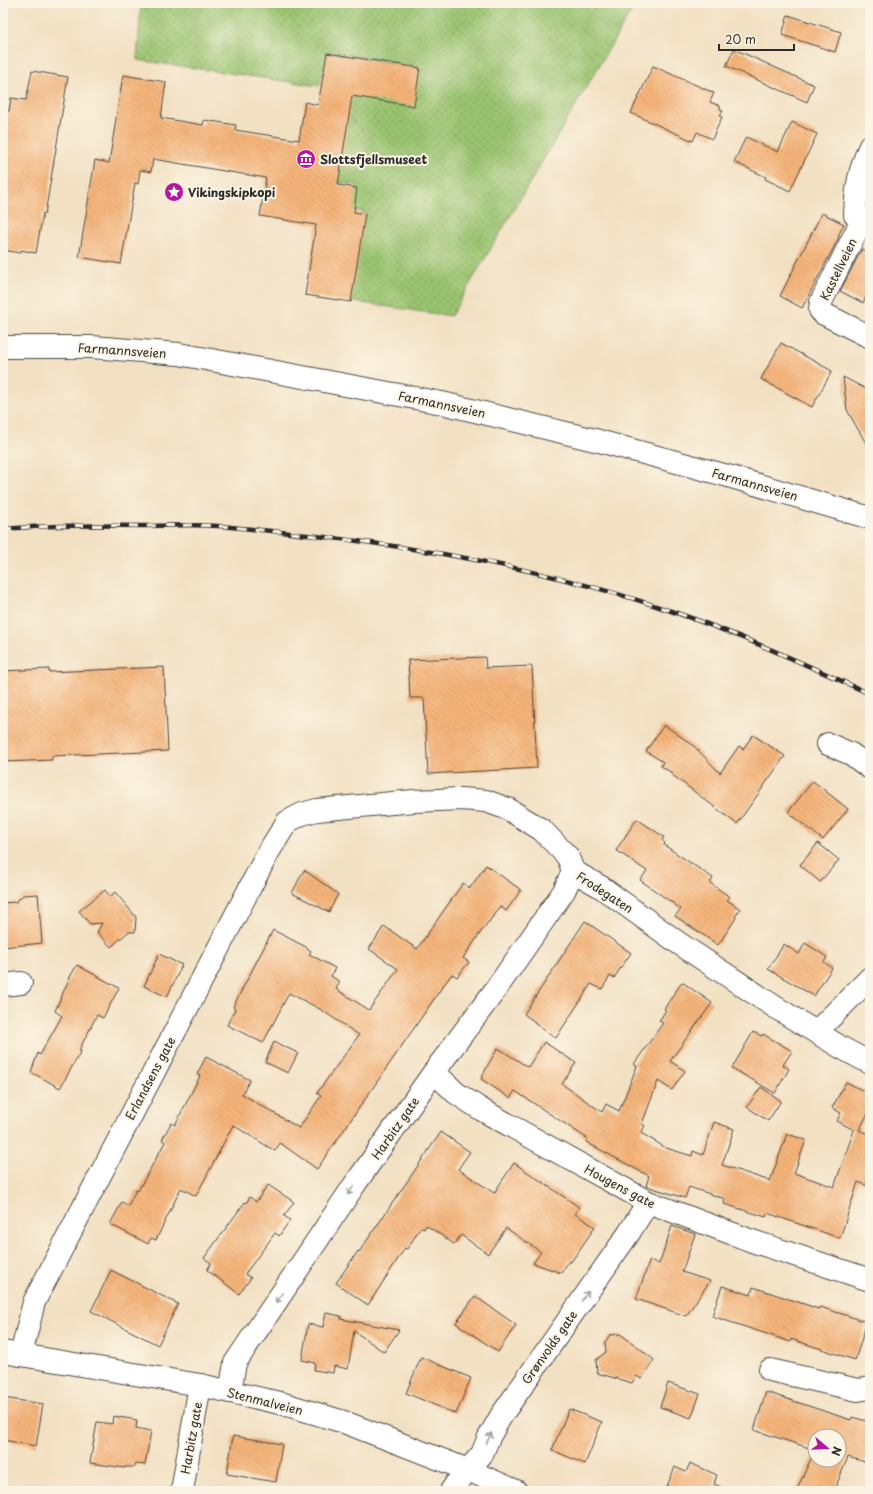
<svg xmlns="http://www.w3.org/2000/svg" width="873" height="1494" viewBox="0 0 873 1494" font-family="'Playpen Sans',sans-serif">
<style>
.park{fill:url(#park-dots);stroke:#62774d}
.building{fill:url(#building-back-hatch);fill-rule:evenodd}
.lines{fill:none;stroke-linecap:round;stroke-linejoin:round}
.street-casing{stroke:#494642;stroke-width:24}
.secondary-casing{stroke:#494642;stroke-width:24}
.primary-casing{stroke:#494642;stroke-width:24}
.street{stroke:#fff;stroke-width:22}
.secondary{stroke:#fff;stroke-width:22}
.primary{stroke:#fff;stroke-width:22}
.rail-casing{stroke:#2b2b2b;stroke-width:4.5}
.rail{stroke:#fcf5e5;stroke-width:3;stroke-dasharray:9;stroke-linecap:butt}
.oneway{stroke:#a0a0a0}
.labels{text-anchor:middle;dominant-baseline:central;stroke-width:4;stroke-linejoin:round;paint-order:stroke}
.poi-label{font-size:12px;font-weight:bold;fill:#2b2b2b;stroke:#fcf5e5;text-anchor:start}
.street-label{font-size:12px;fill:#2b2b2b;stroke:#fcf5e5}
</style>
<defs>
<pattern id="park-dots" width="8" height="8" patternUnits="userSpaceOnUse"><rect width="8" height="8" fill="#9ac36f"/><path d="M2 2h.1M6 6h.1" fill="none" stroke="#7e9f5b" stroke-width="1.8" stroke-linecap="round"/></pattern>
<pattern id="building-back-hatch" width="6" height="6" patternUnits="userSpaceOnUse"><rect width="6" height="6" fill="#f5b479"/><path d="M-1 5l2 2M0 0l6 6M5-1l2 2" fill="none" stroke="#d29b69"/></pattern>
</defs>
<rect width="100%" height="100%" fill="#fcf5e5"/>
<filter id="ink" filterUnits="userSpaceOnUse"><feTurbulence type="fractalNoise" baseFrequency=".025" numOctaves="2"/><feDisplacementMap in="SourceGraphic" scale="8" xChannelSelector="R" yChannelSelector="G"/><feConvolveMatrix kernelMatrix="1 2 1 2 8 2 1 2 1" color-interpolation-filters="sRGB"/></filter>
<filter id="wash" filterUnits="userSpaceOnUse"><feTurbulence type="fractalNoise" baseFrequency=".012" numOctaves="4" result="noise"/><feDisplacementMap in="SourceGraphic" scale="16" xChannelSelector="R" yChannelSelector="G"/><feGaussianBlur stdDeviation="0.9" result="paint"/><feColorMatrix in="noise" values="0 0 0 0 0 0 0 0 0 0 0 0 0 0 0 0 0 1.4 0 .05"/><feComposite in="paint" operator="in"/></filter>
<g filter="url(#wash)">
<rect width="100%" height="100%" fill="#f2e0c2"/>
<path class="park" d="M141,3H636L451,316L349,301L364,212L353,210L357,185L337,182L343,93L412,104L418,67L329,52L319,86L137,60Z"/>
<g id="blocks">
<path class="building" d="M788,15L841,32L835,52L782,35Z
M734,49L814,85L807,102L726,66Z
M327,53L420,68L414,106L352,96L338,185L357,188L354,212L365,214L351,302L305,295L316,225L260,216L266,178L153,159L151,172L140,170L138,184L135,183L121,264L79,257L95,160L109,163L123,75L166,82L161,118L203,125L204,120L236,125L235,130L299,140L305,102L318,105Z
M653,66L714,93L710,102L720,106V109L723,111L720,116L722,117L712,139L697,132L693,141L631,113Z
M32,71L68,77L45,214L43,213L36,253L21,250L20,253L3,250V110L9,111L11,98L26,100Z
M792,122L817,134L790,191L765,179L766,177L734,162L746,137L778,152Z
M822,213L844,224L838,236L839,237L802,308L780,296Z
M862,249L870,253V289L863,303L840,291Z
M781,343L832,371L812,407L761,379Z
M843,377L870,391V450L847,410Z
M485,657L486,668L532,666L537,768L428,774L424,698H410L408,660Z
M164,667L168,751L52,756V760L3,762V671L49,669V672Z
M664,725L693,745L720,773L739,746L743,749L753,735L785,756L737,824L671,774L672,773L661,766L663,762L646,751Z
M813,781L848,809L823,840L788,812Z
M637,819L664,837L662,840L665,843L664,845L713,878L710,883L730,897L727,900L740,909L735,917L736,918L718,945L675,916L681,909L640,880L647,871L616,850Z
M818,843L839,860L820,882L800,865Z
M486,865L521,890L506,911L500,906L489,922H488L463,958L469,962L457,977L452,974L443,986L317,1169L280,1143L275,1151L233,1125L196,1196L181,1188L156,1240L151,1238L148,1244L110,1224L122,1202L128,1206L136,1190L138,1191L165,1142L162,1140L171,1123L175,1125L200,1076L197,1074L206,1057L250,1080L242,1094L299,1128L321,1096L317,1093L359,1035L320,1009L289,993L263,1043L227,1025L235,1009L233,1007L273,930L306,947L311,951L309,954L335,968L331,976L340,982L336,989L369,1010L398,969L369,949L384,926L417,949L463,883L470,888Z
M304,870L338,894L329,912L292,893Z
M105,890L110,897L115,892L136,917L135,932H128L111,947L97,932L102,923L90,924L79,911Z
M38,894L42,943L3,947V903L16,902L23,895Z
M585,921L631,953L614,978L610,976L602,989L591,984L556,1038L534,1023L535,1022L524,1014Z
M805,943L827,957L824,962L832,968L814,996L768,969L784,944L799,954Z
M159,954L182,965L167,997L144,986Z
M77,965L119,988L103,1018L97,1015L79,1050L81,1051L60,1088L31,1072L38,1053L40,1055L62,1016L55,1011L70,977Z
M682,982L712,1003L670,1061L685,1071L672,1090L658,1081L642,1124L645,1126L641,1133L666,1148L692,1156L693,1151L703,1155L714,1122L734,1129L722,1165L770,1181L787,1134L806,1140L794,1173L834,1187L854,1130L837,1121L841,1113L832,1108L846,1082L870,1094V1110L859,1130L870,1135V1173L866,1185L858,1182L840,1238L767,1213L766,1217L724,1204L725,1199L689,1187L685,1198L646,1186L649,1176L586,1142L588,1139L515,1091L510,1098L481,1079L488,1065L498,1048L528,1067L544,1042L576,1063L562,1084L602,1112L606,1104L619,1111L637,1066L634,1064L663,1023L659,1021L666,1010L664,1009Z
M753,1032L762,1036L763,1034L792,1051L783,1065L789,1069L775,1093L732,1068Z
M274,1042L298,1053L288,1073L265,1062Z
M761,1087L781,1101L768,1121L747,1107Z
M441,1132L470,1152L458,1169L494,1193L514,1163L579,1207L575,1214L595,1227L571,1262L569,1261L561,1273L533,1263L541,1252L506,1228L488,1254L461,1235L454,1244L426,1225L424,1229L421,1227L407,1249L405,1248L368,1305L336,1283L358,1251L359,1252Z
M268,1185L294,1202L284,1216L290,1220L279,1236L275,1233L245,1274L251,1278L239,1294L207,1270L211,1263L204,1258L245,1202L246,1203L250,1197L256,1202Z
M672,1226L695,1234L682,1272L710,1281L686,1316L636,1299L650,1260L659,1264Z
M111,1270L178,1304L158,1345L91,1311Z
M722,1286L751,1295L753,1287L819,1309L820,1307L867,1322L855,1360L791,1339V1342L712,1316Z
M475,1296L516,1325L498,1352L456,1323Z
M326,1313L341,1316V1319L399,1330L384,1352L354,1331L348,1369L334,1366L333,1373L314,1370L315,1363L302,1360L308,1324L323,1327Z
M620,1334L638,1347L654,1360L641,1379L637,1376L632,1383L597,1373L596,1360L606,1352L605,1342L610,1335Z
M421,1357L471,1378L456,1414L406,1393Z
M668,1383L700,1394L691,1418L660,1407Z
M766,1392L851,1420L852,1417L870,1422V1447L865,1462L848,1457L834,1491H796L815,1450L754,1430ZM815,1436H839V1460H815Z
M3,1398L43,1404L36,1446L3,1440Z
M569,1409L602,1422L585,1464L552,1450Z
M113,1416L137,1420L136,1428L151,1431L145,1465L136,1464L135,1467H125V1468L90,1463L97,1422L112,1424Z
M233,1436L282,1444L276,1482L227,1474Z
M690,1463L717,1475L714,1484L731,1491H665L675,1467L686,1472Z"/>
</g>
</g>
<g filter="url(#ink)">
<use href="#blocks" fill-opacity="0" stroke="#494642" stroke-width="1"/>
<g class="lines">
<defs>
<path id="street" d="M870,146C859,170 856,189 855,215L870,225
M862,220L821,302L820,310L822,313L870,337
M828,744L851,754L870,768
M3,985L21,983
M816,1032L870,978
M434,1072L456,1093L482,1110L648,1202L752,1241L870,1280
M21,1355L34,1302L269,851L287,822L302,814L317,810L414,801L461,799L486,801L508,809L542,830L568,857L573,871L601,887L677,942L775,1007L842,1048L870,1063
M770,1370L858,1390L870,1388
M230,1392L235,1363L355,1184L434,1072L496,989L564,891L573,871
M182,1491L200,1385
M451,1491L455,1485L482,1454L489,1437L501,1416L629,1233L648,1202"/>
<path id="secondary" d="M3,347H92L179,354L442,403L599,441L728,476L870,518"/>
<path id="primary" d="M3,1352L200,1385L284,1404L344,1422L468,1470L516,1491"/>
</defs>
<use href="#street" class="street-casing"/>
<use href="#secondary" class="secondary-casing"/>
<use href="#primary" class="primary-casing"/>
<use href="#street" class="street"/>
<use href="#secondary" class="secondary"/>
<use href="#primary" class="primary"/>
<defs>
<path id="rail" d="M3,529C49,525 96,525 142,526C167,526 193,524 218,526C267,530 317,536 365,542C469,556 572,577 671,611C739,634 805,664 870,694"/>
</defs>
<use href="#rail" class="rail-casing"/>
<use href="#rail" class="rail"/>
</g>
<defs><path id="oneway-shaft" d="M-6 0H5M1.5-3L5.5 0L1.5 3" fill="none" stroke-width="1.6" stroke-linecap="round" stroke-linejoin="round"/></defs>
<g class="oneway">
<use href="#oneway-shaft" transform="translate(351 1190) rotate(124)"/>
<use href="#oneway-shaft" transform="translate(585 1296) rotate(-55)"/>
<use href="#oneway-shaft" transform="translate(279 1298) rotate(124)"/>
<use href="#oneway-shaft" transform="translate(489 1438) rotate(-64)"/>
</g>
</g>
<defs>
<symbol id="museum-disc" viewBox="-11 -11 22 22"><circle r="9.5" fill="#b5179e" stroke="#fcf5e5"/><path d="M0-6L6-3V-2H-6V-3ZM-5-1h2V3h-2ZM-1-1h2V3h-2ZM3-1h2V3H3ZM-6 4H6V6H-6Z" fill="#fff"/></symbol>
<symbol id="sight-disc" viewBox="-11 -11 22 22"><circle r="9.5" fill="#b5179e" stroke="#fcf5e5"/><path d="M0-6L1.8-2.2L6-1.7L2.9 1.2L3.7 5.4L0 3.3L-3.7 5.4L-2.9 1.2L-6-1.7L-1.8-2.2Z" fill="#fff"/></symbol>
</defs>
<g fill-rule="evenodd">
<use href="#museum-disc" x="295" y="148" width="22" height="22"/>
<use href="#sight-disc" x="163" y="181" width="22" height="22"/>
</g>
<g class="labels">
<g class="poi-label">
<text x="320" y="159">Slottsfjellsmuseet</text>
<text x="188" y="192">Vikingskipkopi</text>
</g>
<g class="street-label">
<text transform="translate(838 269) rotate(-64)">Kastellveien</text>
<text transform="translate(122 350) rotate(4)">Farmannsveien</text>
<text transform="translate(442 404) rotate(12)">Farmannsveien</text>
<text transform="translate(755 484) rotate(16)">Farmannsveien</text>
<text transform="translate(605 892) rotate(33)">Frodegaten</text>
<text transform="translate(150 1078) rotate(-62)">Erlandsens gate</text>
<text transform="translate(395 1128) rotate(-55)">Harbitz gate</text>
<text transform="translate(620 1186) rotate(28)">Hougens gate</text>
<text transform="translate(549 1347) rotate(-55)">Grønvolds gate</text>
<text transform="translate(265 1401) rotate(14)">Stenmalveien</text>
<text transform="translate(191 1438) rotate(-80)">Harbitz gate</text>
</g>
</g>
<rect width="873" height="1494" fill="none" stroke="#fcf5e5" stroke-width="16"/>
<g transform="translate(827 1448) rotate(109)"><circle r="19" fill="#fcf5e5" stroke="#a8a49b"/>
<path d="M0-3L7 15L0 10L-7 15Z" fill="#b5179e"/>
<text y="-6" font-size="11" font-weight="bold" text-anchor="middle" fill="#2b2b2b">N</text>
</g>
<path d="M719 44v6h75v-6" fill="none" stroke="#2b2b2b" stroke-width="2"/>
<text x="725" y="44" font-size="12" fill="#2b2b2b" stroke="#fcf5e5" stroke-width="3" paint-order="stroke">20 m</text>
</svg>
